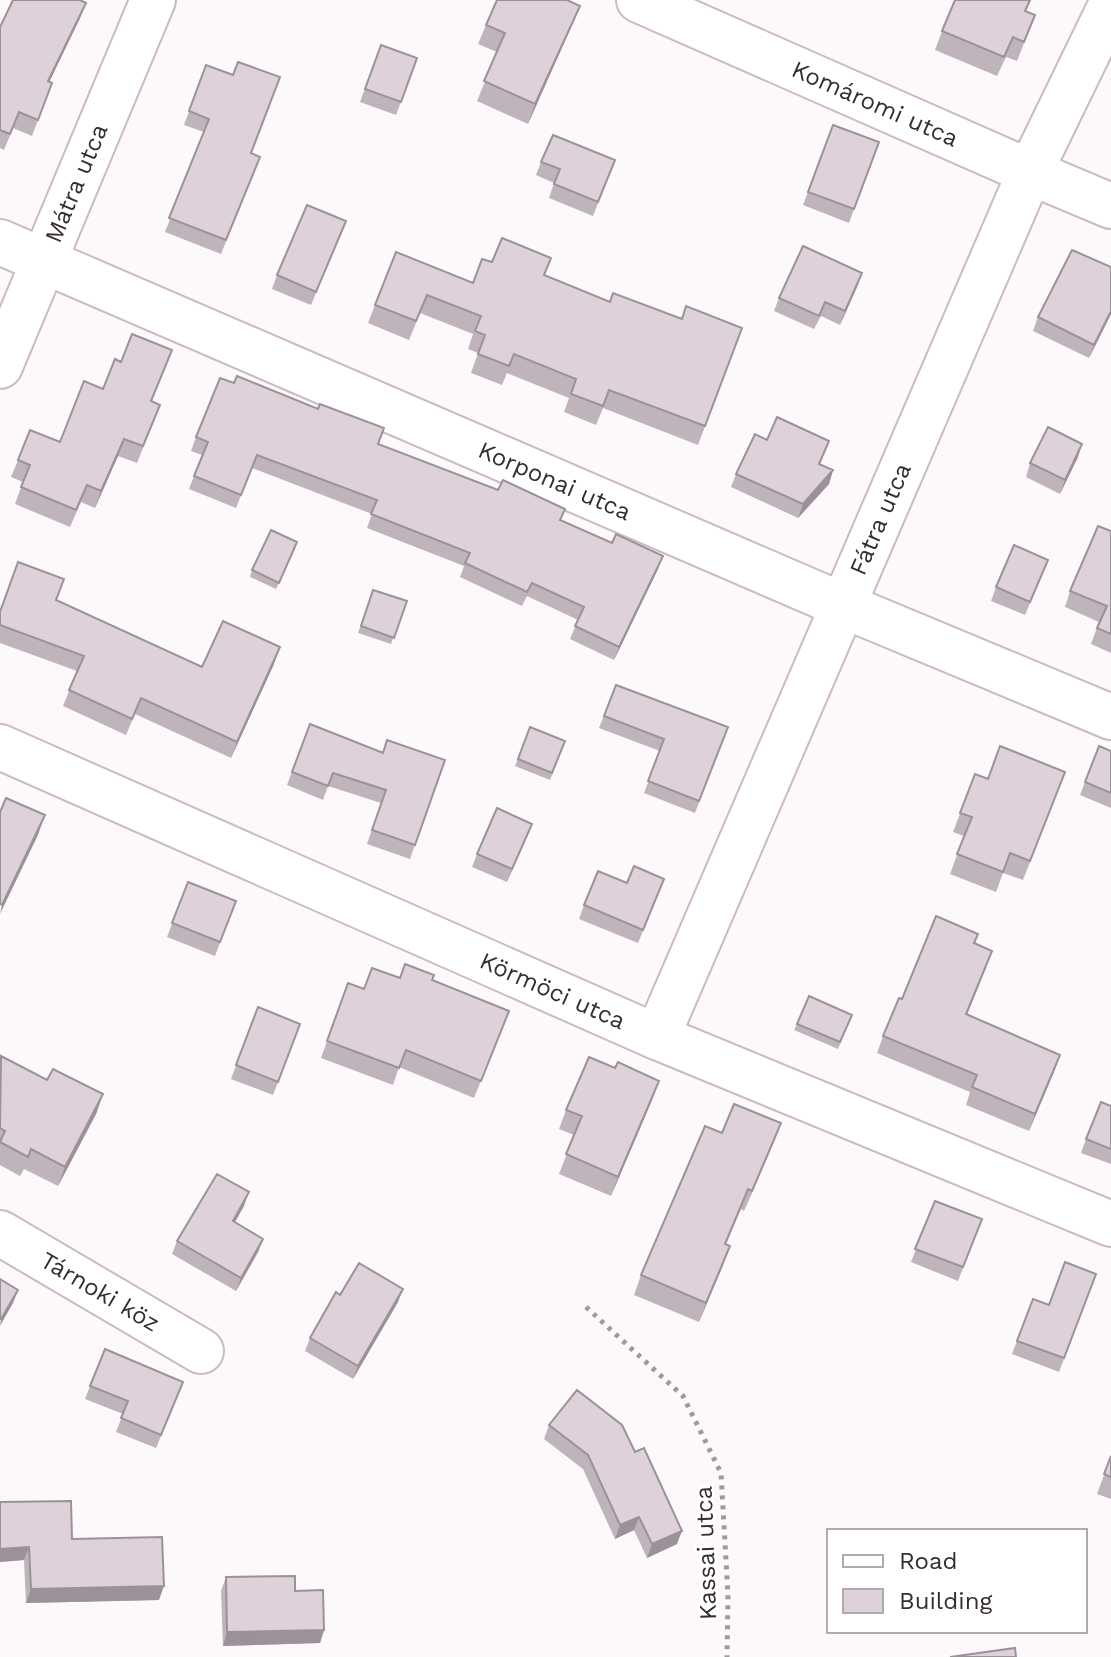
<svg xmlns="http://www.w3.org/2000/svg" width="1111" height="1657" viewBox="0 0 1111 1657" font-family="'Work Sans',sans-serif">
<style>
.lines{fill:none;stroke-linecap:round;stroke-linejoin:round}
.minor-casing{stroke:#cbbbbd;stroke-width:48}
.path{stroke:#9f999a;stroke-width:5;stroke-dasharray:4 6;stroke-linecap:butt}
.minor{stroke:#fff;stroke-width:44}
.wall{fill:#bfb4bb}
.shaded-wall{fill:#9b9299}
.building{fill:#ded1da;stroke:#9b9299;stroke-width:2}
.labels{text-anchor:middle;dominant-baseline:central;stroke-width:6;stroke-linejoin:round;paint-order:stroke}
.street-label{font-size:24px;fill:#352e2f;stroke:#fff}
</style>
<rect width="100%" height="100%" fill="#fdf9fa"/>
<g class="lines">
<defs>
<g id="minor">
<path id="s1" d="M639,0L1030,172L1111,206"/>
<path id="s2" d="M0,242L842,605L1111,717"/>
<path id="s3" d="M0,366L153,0"/>
<path id="s4" d="M0,747L657,1037L1111,1224"/>
<path id="s5" d="M657,1037L1030,172L1111,5"/>
<path id="s6" d="M0,1233L201,1351"/>
</g>
</defs>
<use href="#minor" class="minor-casing"/>
<path class="path" d="M586,1307L683,1396L721,1473L728,1595L727,1657"/>
<use href="#minor" class="minor"/>
</g>
<path class="wall" d="M1031,0L1026,11L1035,15L1017,61L1006,57L997,76L935,50L942,31Z
M86,3L80,18L49,82L52,83L32,136L13,128L4,150L0,148V27Z
M580,6L572,25L528,124L477,101L497,52L478,44L486,25Z
M381,45L417,58L396,115L360,102Z
M206,65L251,153L260,157L221,254L165,232L204,132L184,125Z
M833,125L879,142L849,223L803,205Z
M615,160L593,216L549,198L554,183L536,175L541,162Z
M346,221L311,305L272,289L277,275Z
M492,262L545,275L610,302L682,319L742,328L698,445L603,408L596,425L564,412L569,398L507,373L502,385L471,373L478,353L468,349L473,334L420,313L409,340L368,323L375,305L473,283Z
M1111,267V314L1089,358L1033,331L1038,317Z
M857,287L840,325L821,316L814,329L774,311L779,298Z
M103,389L152,402L160,405L137,463L118,456L95,508L81,502L70,527L15,504L23,482L11,477L18,460L60,442Z
M196,437L378,444L561,520L658,569L614,660L570,639L578,620L527,596L522,606L460,577L464,566L367,528L372,514L252,468L236,508L189,489L202,455L191,451Z
M767,440L829,441L820,464L833,470L829,484L798,518L731,487L736,474Z
M1078,457L1060,494L1026,477L1030,463Z
M1111,531V653L1091,644L1099,622L1065,607L1070,591Z
M295,549L276,589L250,577L252,570Z
M1043,573L1025,615L991,601L996,587Z
M373,590L407,601L391,644L358,633Z
M56,600L202,667L274,664L231,758L135,714L126,735L63,706L77,671L0,643V612Z
M616,685L728,727L695,813L644,793L660,751L599,728Z
M310,724L383,752L445,760L410,859L367,844L381,803L328,786L323,800L287,785Z
M530,727L565,741L550,780L515,766Z
M1099,746L1111,751V808L1080,795Z
M1065,772L1023,880L1003,873L996,892L950,874L964,836L953,832L975,774L988,779Z
M532,824L507,882L472,867L477,854Z
M664,879L638,943L579,919L584,905L627,883Z
M188,882L236,901L215,956L167,937Z
M974,943L986,968L967,1015L1060,1055L1029,1131L966,1105L970,1092L877,1053L883,1036L902,999Z
M400,978L432,980L509,1011L474,1098L399,1067L393,1085L321,1058L348,983L364,989Z
M258,1007L300,1024L273,1095L231,1079Z
M852,1015L838,1049L794,1030L797,1024Z
M0,1058L47,1080L103,1094L96,1114L58,1186L24,1169L20,1176L0,1165Z
M615,1068L652,1100L611,1196L559,1174L574,1135L559,1129L566,1110Z
M1111,1106V1164L1081,1153L1086,1139Z
M781,1123L744,1211L741,1209L726,1244L723,1265L699,1322L634,1295L641,1275Z
M935,1201L982,1219L958,1281L911,1262Z
M244,1206L235,1222L263,1239L258,1252L236,1291L172,1254L177,1241Z
M1096,1274L1059,1372L1012,1354L1033,1299L1049,1305Z
M340,1295L398,1302L353,1379L305,1351L310,1338Z
M90,1386L178,1395L156,1448L116,1432L123,1414L85,1399Z
M549,1425L635,1452L677,1544L647,1558L634,1530L615,1539L583,1469L544,1439Z
M1111,1456V1499L1097,1494Z
M0,1502L72,1539L159,1600L26,1603L24,1560L0,1562Z
M226,1577L295,1591L324,1630L320,1643L223,1646L221,1591Z"/>
<path class="shaded-wall" d="M86,3L80,18L42,97L48,81Z
M580,6L572,25L528,124L535,104Z
M862,273L857,287L840,325L845,311Z
M1111,311V314L1089,358L1094,345Z
M124,439L118,456L95,508L101,491Z
M1082,444L1078,457L1060,494L1065,480Z
M833,470L829,484L798,518L803,504Z
M663,556L658,569L614,660L619,647Z
M280,647L274,664L231,758L237,742Z
M45,815L38,835L0,914L2,905Z
M532,824L527,837L507,882L512,869Z
M1060,1055L1054,1072L1029,1131L1035,1114Z
M659,1081L652,1100L611,1196L618,1177Z
M103,1094L96,1114L58,1186L65,1167Z
M781,1123L774,1142L744,1211L752,1191Z
M249,1192L244,1206L228,1234L233,1221Z
M263,1239L258,1252L236,1291L241,1278Z
M730,1246L723,1265L699,1322L706,1303Z
M403,1289L398,1302L353,1379L358,1366Z
M18,1290L13,1303L0,1326L1,1319Z
M639,1517L634,1530L615,1539L620,1525Z
M682,1531L677,1544L647,1558L652,1544Z
M29,1547L24,1560L0,1562V1549Z
M164,1586L159,1600L26,1603L31,1589Z
M324,1630L320,1643L223,1646L227,1632Z"/>
<path class="building" d="M13,0H80L86,3L48,81L52,83L38,120L19,112L10,134L0,130V27Z
M497,0H567L580,6L535,104L484,81L505,33L486,25Z
M955,0H1030L1025,11L1035,15L1024,42L1013,37L1004,57L942,31Z
M381,45L417,58L401,102L365,89Z
M238,62L280,77L251,153L260,157L226,240L169,218L209,119L189,111L206,65L233,75Z
M833,125L879,142L854,209L808,192Z
M553,135L615,160L598,202L554,184L560,169L541,162Z
M307,205L346,221L316,292L277,275Z
M502,238L551,258L544,275L610,302L613,293L682,319L686,306L742,328L705,426L609,390L603,406L571,394L576,379L514,354L509,366L478,354L485,335L475,331L481,316L427,295L416,321L375,305L396,252L473,283L482,259L492,262Z
M803,246L862,273L845,311L825,302L819,316L779,298Z
M1072,250L1111,267V311L1094,345L1038,317Z
M132,334L172,350L151,401L160,405L143,446L124,439L101,491L87,485L76,510L21,487L30,465L18,460L30,430L60,442L84,381L103,389L115,359L121,362Z
M237,376L318,409L320,404L384,428L378,444L498,490L503,480L565,509L560,520L612,543L616,534L663,556L619,647L575,626L584,607L532,583L527,592L465,563L470,553L371,514L377,500L257,455L241,495L194,476L208,442L196,437L220,378L234,383Z
M777,417L829,441L819,464L833,470L803,504L736,474L755,434L767,440Z
M1048,427L1082,444L1065,480L1030,463Z
M1098,526L1111,531V634L1097,628L1107,606L1070,591Z
M271,530L297,542L279,583L252,570Z
M1014,545L1048,560L1030,602L996,587Z
M18,562L64,579L56,600L202,667L223,621L280,647L237,742L141,698L132,719L69,690L84,656L0,625V612Z
M373,590L407,601L394,638L361,626Z
M616,685L728,727L699,801L648,781L664,739L604,716Z
M310,724L383,753L387,740L445,760L415,845L372,830L386,790L333,773L328,786L292,772Z
M530,727L565,741L552,773L518,759Z
M1000,746L1065,772L1030,861L1010,853L1003,872L957,854L972,817L960,813L975,774L988,779Z
M1099,746L1111,751V793L1085,782Z
M6,798L45,815L2,905L0,904V812Z
M497,808L532,824L512,869L477,854Z
M634,866L664,879L643,930L584,905L598,871L627,883Z
M188,882L236,901L220,942L172,923Z
M936,916L978,934L974,943L992,951L966,1014L1060,1055L1035,1114L972,1087L977,1075L883,1036L899,998L902,999Z
M405,964L434,975L432,980L509,1011L481,1081L406,1050L399,1068L327,1041L348,983L364,989L372,968L400,978Z
M809,996L852,1015L840,1042L797,1024Z
M258,1007L300,1024L278,1082L236,1065Z
M1,1056L47,1080L53,1069L103,1094L65,1167L31,1149L28,1157L0,1142L5,1131L0,1128Z
M589,1057L615,1068L618,1062L659,1081L618,1177L566,1154L582,1116L566,1110Z
M1101,1102L1111,1106V1149L1086,1139Z
M734,1104L781,1123L752,1191L748,1189L725,1244L730,1246L706,1303L641,1275L705,1126L722,1133Z
M217,1174L249,1192L233,1221L263,1239L241,1278L177,1241Z
M935,1201L982,1219L963,1267L915,1249Z
M1065,1262L1096,1274L1064,1358L1017,1341L1033,1299L1049,1305Z
M359,1263L403,1289L358,1366L310,1338L336,1292L340,1295Z
M0,1279L18,1290L1,1319H0Z
M105,1349L183,1382L161,1435L121,1418L128,1401L90,1386Z
M577,1390L622,1425L635,1452L644,1448L682,1531L652,1544L639,1517L620,1525L588,1455L549,1425Z
M1111,1456V1477L1104,1474Z
M71,1501L72,1539L162,1537L164,1586L31,1589L29,1547L0,1549V1502Z
M295,1576V1591L323,1590L324,1630L227,1632L226,1577Z
M1015,1648L1016,1657H950Z"/>
<g class="labels">
<g class="street-label">
<text stroke="none"><textPath href="#s1" startOffset="258">Komáromi utca</textPath></text>
<text stroke="none"><textPath href="#s3" startOffset="198">Mátra utca</textPath></text>
<text stroke="none"><textPath href="#s2" startOffset="604">Korponai utca</textPath></text>
<text stroke="none"><textPath href="#s5" startOffset="564">Fátra utca</textPath></text>
<text stroke="none"><textPath href="#s4" startOffset="604">Körmöci utca</textPath></text>
<text stroke="none"><textPath href="#s6" startOffset="116">Tárnoki köz</textPath></text>
<text transform="translate(706 1553) rotate(-92)">Kassai utca</text>
</g>
</g>
<rect x="827" y="1529" width="260" height="104" fill="#ffffff" stroke="#aeabac" stroke-width="2"/>
<rect x="843" y="1555" width="40" height="12" fill="#ffffff" stroke="#aeabac" stroke-width="2"/>
<text x="899" y="1569" font-size="24" fill="#352e2f">Road</text>
<rect x="843" y="1589" width="40" height="24" fill="#ded1da" stroke="#aeabac" stroke-width="2"/>
<text x="899" y="1609" font-size="24" fill="#352e2f">Building</text>
</svg>
